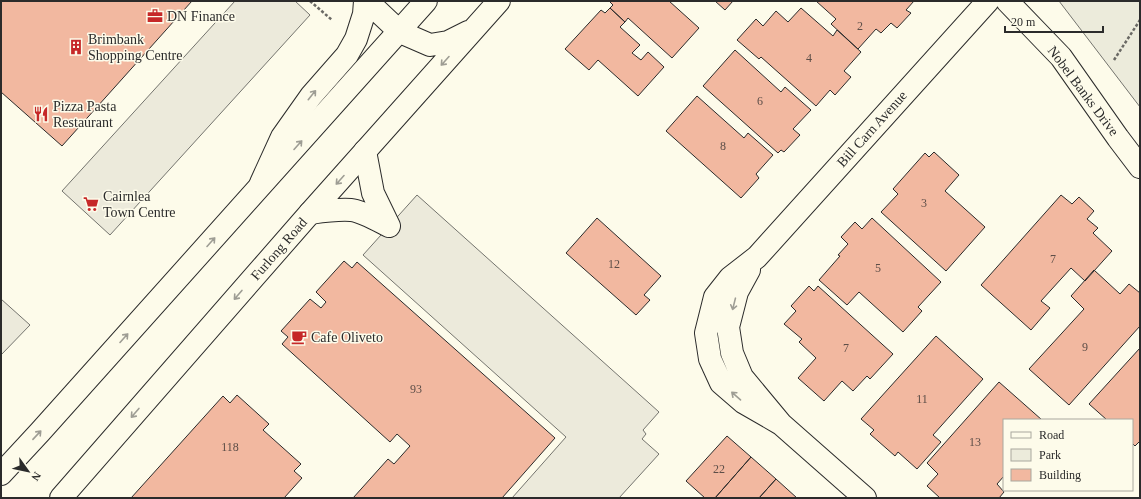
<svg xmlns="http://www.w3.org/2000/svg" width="1141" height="499" viewBox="0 0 1141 499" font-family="Georgia,serif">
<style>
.green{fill:#ecebdb;stroke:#74746e}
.parking{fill:#eceadb;stroke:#74746e}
.building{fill:#f2b8a0;stroke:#2b2b2b}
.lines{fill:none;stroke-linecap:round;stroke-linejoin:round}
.minor-casing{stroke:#2b2b2b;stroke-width:24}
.major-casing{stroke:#2b2b2b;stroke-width:24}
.path{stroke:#6a6964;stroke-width:2.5;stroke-dasharray:3 2;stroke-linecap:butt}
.minor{stroke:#fdfbea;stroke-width:22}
.major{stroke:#fdfbea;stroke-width:22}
.oneway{stroke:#9e9d94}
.labels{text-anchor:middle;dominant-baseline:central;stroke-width:3;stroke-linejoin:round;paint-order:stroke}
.number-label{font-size:12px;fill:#5d4e48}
.poi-label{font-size:14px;fill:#2b2b2b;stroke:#fdfbea;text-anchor:start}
.street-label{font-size:14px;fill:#2b2b2b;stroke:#fdfbea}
</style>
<rect width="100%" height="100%" fill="#fdfbea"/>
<path class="green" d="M1059,1H1140V107Z"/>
<path class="parking" d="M235,1H295L310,15L110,235L62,191Z
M417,195L659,412L643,430L646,434L642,439L659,454L619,498H512L566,437L363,255Z
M1,299L30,325L1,355Z"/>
<path class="building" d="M1,1H192L62,146L1,92Z
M609,1H669L699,28L672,58L628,18L625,22L610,8L613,5Z
M715,1H733L725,10Z
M816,1H914L906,10L911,13L897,28L891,23L881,33L876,29L858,49L831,24L836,19Z
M610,8L625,22L620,27L640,45L632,53L641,60L648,52L664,67L638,96L598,60L589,70L565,49L601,10L605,13Z
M801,8L833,36L837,30L861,52L844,71L851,77L835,95L830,90L816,106L761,57L759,59L737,40L756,19L763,26L776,11L788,22Z
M735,50L781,92L785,87L811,110L793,129L800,135L784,152L781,150L778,153L703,86Z
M697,96L744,138L748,133L773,155L756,174L759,178L741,198L666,131Z
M934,152L959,175L945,191L985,227L946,271L881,212L898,194L893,189L925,153L929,157Z
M1061,195L1072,204L1079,197L1094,211L1087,219L1098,228L1093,233L1112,251L1085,281L1071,268L1041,301L1050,308L1031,330L981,285Z
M597,218L661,276L644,295L650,300L636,315L566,253Z
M872,218L941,282L918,307L922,311L903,332L859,292L847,305L819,280L840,256L838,255L848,244L841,237L855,222L862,229Z
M344,261L352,268L357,262L555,438L502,498H353L388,459L394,464L410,446L397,434L390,442L282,344L288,337L281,331L310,299L321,308L326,302L316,292Z
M1094,270L1120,294L1129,284L1140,293V326L1069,405L1029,369L1084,309L1071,296Z
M809,286L814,291L818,286L893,354L870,379L867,376L853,391L842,381L824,401L798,378L816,358L799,342L802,339L784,324L796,311L791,306Z
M936,336L983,379L933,435L941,442L917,469L898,452L895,456L870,434L874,430L861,419Z
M1140,348V441L1135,446L1132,443V420H1107L1089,404Z
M999,382L1042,420H1004V476L997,484L1004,492L999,498H940L927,486L938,474L927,463Z
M237,395L269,424L263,430L301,464L294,471L302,478L284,498H131L223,396L230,403Z
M727,436L751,457L715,498H705L686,481Z
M751,457L776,479L759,498H715Z
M776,479L797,498H759Z"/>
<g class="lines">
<defs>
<path id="minor" d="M367,1L400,32
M1007,1L1061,57L1118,138L1140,167
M365,151L373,193L389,226
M261,183L282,137L311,96L347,55L356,39L364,14L365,1
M310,213C324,211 337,209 351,210C362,211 379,221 389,226
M749,270L737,292L728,327L732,353L742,377L781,424L865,498
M781,424L743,402L721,383L710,359L706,333L715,297L730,278L757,257L988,1"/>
<path id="major" d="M400,32L430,45L448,42L468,32
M1,474L40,432L426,1
M61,498L310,213L499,1"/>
</defs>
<use href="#minor" class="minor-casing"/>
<use href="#major" class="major-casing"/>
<path class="path" d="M310,1L332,20
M1114,60L1140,20"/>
<use href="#minor" class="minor"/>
<use href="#major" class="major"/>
</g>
<defs><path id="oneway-shaft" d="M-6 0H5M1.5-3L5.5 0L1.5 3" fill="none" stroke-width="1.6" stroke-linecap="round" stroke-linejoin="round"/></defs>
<g class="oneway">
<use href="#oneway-shaft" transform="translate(445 61) rotate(132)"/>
<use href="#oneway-shaft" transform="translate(312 95) rotate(-51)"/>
<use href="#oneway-shaft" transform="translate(298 145) rotate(-48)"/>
<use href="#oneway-shaft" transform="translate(340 180) rotate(132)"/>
<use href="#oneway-shaft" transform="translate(211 242) rotate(-48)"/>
<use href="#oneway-shaft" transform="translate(238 295) rotate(131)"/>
<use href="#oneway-shaft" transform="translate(734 304) rotate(104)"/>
<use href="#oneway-shaft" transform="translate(124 338) rotate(-48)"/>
<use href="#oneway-shaft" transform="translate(736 396) rotate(-139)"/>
<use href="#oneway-shaft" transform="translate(135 413) rotate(131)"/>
<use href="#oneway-shaft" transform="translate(37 435) rotate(-47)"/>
</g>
<defs>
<symbol id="office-bare" viewBox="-9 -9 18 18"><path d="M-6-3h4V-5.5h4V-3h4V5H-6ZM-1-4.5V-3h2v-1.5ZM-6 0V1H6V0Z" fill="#c62828" stroke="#fdfbea" stroke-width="2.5" paint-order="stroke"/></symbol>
<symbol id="building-bare" viewBox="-9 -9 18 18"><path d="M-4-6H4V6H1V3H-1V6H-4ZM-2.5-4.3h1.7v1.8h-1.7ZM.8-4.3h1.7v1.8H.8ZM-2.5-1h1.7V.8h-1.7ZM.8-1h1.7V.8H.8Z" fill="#c62828" stroke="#fdfbea" stroke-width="2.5" paint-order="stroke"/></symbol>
<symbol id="restaurant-bare" viewBox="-9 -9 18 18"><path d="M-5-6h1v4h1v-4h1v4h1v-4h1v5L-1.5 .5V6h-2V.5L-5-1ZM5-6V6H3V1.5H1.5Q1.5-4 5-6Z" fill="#c62828" stroke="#fdfbea" stroke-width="2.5" paint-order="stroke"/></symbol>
<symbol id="supermarket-bare" viewBox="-9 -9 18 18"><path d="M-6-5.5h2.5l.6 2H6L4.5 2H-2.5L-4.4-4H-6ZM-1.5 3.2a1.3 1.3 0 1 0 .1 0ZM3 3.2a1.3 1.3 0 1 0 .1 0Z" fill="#c62828" stroke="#fdfbea" stroke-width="2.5" paint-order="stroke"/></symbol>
<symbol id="cafe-bare" viewBox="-9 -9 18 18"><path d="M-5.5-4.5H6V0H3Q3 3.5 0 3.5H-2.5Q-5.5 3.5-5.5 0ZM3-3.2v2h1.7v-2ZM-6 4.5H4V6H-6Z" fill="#c62828" stroke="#fdfbea" stroke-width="2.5" paint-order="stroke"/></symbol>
</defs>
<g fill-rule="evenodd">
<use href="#office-bare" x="144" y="5" width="22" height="22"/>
<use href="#building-bare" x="65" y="36" width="22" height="22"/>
<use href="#restaurant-bare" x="30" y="103" width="22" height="22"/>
<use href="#supermarket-bare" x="80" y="193" width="22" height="22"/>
<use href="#cafe-bare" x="288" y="326" width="22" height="22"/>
</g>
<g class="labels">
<g class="number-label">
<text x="860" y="26">2</text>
<text x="809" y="58">4</text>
<text x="760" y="101">6</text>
<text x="723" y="146">8</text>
<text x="924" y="203">3</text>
<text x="1053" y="259">7</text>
<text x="614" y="264">12</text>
<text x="878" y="268">5</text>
<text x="1085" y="347">9</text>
<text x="846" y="348">7</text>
<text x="416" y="389">93</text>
<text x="922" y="399">11</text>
<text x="975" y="442">13</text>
<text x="230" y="447">118</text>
<text x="719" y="469">22</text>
</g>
<g class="poi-label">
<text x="167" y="16">DN Finance</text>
<text x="88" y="39">Brimbank<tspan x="88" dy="16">Shopping Centre</tspan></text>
<text x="53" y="106">Pizza Pasta<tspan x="53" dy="16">Restaurant</tspan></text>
<text x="103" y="196">Cairnlea<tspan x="103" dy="16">Town Centre</tspan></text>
<text x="311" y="337">Cafe Oliveto</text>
</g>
<g class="street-label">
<text transform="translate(1083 91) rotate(53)">Nobel Banks Drive</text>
<text transform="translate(872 129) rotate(-48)">Bill Carn Avenue</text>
<text transform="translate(279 249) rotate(-49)">Furlong Road</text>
</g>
</g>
<rect width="1141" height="499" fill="none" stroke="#2b2b2b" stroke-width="4"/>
<rect x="1003" y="419" width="130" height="72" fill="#fdfbea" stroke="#a9a89e"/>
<rect x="1011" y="432" width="20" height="6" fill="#fdfbea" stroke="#a9a89e"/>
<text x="1039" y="439" font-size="12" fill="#2b2b2b">Road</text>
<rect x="1011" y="449" width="20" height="12" fill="#ecebdb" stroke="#a9a89e"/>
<text x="1039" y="459" font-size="12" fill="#2b2b2b">Park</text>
<rect x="1011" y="469" width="20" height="12" fill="#f2b8a0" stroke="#a9a89e"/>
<text x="1039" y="479" font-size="12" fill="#2b2b2b">Building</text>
<g transform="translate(28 471) rotate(123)" stroke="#fdfbea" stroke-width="3" paint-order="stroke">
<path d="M0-3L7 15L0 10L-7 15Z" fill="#2b2b2b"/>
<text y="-6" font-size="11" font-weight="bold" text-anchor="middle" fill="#2b2b2b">N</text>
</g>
<path d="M1005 26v6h98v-6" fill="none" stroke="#2b2b2b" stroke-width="2"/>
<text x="1011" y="26" font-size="12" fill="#2b2b2b" stroke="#fdfbea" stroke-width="3" paint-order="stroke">20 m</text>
</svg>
